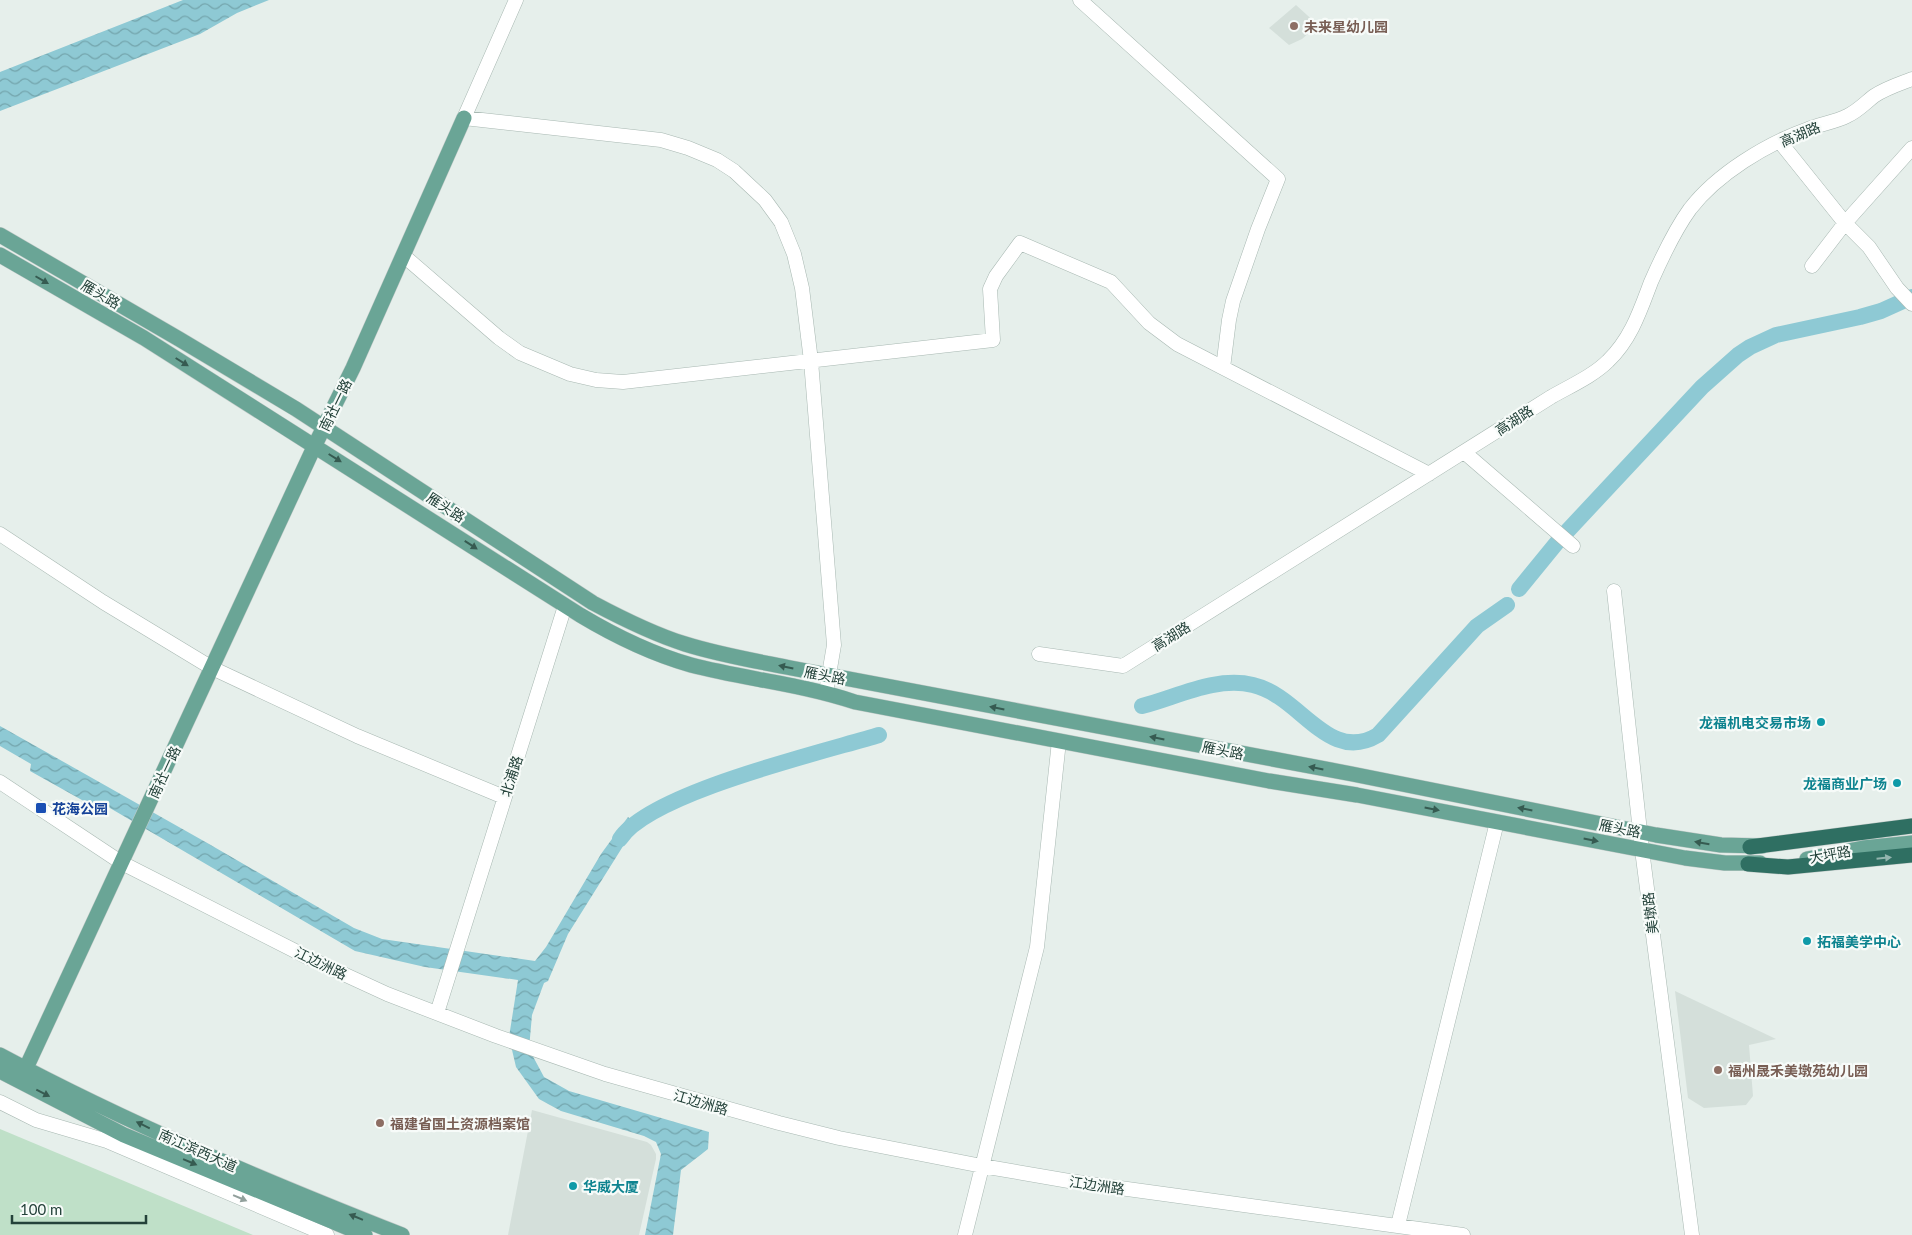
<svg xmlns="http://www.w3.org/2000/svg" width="1912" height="1235" viewBox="0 0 1912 1235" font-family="Lato,'Noto Sans SC',sans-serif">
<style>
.built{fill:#d4dfda}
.green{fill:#bfe0c8}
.water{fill:url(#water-waves)}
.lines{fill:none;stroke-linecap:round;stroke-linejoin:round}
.river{stroke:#8ec9d4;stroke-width:16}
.minor-casing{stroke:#a8b8b2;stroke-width:15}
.major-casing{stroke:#c2cac8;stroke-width:16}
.highway-casing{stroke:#c2cac8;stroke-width:16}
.minor{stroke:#fff;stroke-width:14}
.major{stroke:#6aa596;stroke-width:15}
.highway{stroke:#2f6f62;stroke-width:15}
.oneway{fill:#365b51}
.oneway2{fill:#93b5ae}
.oneway3{fill:#92a09c}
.education-dot{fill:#8d6e63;stroke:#f7fbf9;stroke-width:2}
.culture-dot{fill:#0f9aa8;stroke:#f7fbf9;stroke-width:2}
.transit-dot{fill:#1a4fb4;stroke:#f7fbf9;stroke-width:2}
.labels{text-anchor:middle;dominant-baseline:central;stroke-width:4.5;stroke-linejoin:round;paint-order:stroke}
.education-label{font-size:14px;font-weight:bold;fill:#785e54;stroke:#f7fbf9;text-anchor:start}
.street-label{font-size:14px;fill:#24423a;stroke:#f7fbf9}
.culture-label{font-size:14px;font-weight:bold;fill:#0d838f;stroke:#f7fbf9;text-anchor:end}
.transit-label{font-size:14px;font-weight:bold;fill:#164399;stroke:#f7fbf9;text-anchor:start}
</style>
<defs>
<pattern id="water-waves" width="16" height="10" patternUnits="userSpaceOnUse" patternTransform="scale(1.25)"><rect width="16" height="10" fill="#8ec9d4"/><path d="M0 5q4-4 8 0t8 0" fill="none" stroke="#74a5ad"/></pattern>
</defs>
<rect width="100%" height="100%" fill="#e6efeb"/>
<path class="built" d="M1296,5L1318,25L1302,39L1289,45L1269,28Z
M1675,991L1776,1039L1749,1045L1753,1096L1746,1105L1704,1108L1688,1098Z
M532,1110L647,1142L651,1145L656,1154V1159L639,1235H508Z"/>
<path class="green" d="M0,1129L253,1235H0Z"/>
<path class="water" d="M183,0H269L237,13L200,34L0,111V72Z
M0,726L209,844L354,928L382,939L535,961L546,947L601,854L628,817L640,827L625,843L568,934L548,981L544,983L532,1015L529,1049L544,1077L569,1091L709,1132L708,1149L681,1170L673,1235H645L661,1154L656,1142L644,1136L561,1111L539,1099L516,1067L509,1037L518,980L425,967L355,951L103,804L98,809L30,771L31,764L0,746Z"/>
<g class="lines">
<path class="river" d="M1519,589L1559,540L1702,387L1738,355L1750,347L1776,335L1860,317L1881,311L1912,297
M1142,706C1177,697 1216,676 1253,685C1301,696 1328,765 1378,735L1477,626L1507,605
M620,839C649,793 823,752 879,735"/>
<defs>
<path id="minor" d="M516,0L464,118L661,140L688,148L717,160L734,171L765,200L781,222L794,254L802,288L811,361L834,645L826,692
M1080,0L1278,179L1258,229L1233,301L1229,320L1223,368
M1780,142L1845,223L1869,247L1897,288L1912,304
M404,256L499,338L520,353L570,374L596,380L623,382L993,340L990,289L996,276L1020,243L1111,282L1149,323L1177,344L1429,474
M1812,266L1845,223L1912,148
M1464,452L1573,546
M0,534L103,602L212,668L357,736L504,797
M1614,591L1642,850L1692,1235
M1039,654L1123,666L1551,397C1570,386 1593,376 1608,361C1631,339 1640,311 1651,282C1662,257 1674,231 1690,209C1717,174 1766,144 1808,129C1821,124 1835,122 1847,116C1858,111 1865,103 1874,96C1886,88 1899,84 1912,79
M0,782L122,863L311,959L387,994L496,1036L605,1074L779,1123L839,1138L982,1166L1069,1181L1463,1235
M437,1013L565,606
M0,1102L36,1120L107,1141L327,1235
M1398,1225L1497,822
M965,1235L1037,947L1059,741"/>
<path id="major" d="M0,235L179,339L296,409L593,603C623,619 653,634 685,644C720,655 756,661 791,668L1352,774L1656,835L1721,845L1762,846
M0,255L144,338L580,615C615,636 652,654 691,665C745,679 801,684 855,702L1269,781L1357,795L1685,858L1725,863H1760
M1807,859L1863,848L1912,843
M0,1055C129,1124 265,1181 402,1235
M0,1071L124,1135L365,1235
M20,1081L315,445L353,368L464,118"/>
<path id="highway" d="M1750,847L1912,826
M1748,864L1788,867L1912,855"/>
</defs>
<use href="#minor" class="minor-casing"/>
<use href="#major" class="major-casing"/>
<use href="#highway" class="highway-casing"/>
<use href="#minor" class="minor"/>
<use href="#major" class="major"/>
<use href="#highway" class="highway"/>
</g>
<defs><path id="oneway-solid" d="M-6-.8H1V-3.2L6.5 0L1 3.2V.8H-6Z" transform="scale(1.25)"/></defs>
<g class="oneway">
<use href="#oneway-solid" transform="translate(42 280) rotate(30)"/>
<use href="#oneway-solid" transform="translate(182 362) rotate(32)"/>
<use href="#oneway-solid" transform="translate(335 458) rotate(32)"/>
<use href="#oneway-solid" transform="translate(471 545) rotate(33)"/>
<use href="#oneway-solid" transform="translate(786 667) rotate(-168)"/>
<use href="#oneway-solid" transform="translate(997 708) rotate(-169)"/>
<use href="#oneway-solid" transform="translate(1157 738) rotate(-169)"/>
<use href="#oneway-solid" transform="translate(1316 768) rotate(-169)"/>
<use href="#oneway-solid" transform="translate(1432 809) rotate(11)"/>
<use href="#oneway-solid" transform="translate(1525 809) rotate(-169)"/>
<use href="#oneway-solid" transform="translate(1591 840) rotate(11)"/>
<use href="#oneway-solid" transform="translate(1702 843) rotate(-170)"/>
<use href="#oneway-solid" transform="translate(43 1093) rotate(27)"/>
<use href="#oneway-solid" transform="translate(143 1125) rotate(-154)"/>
<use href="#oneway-solid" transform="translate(190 1162) rotate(23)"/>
<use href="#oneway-solid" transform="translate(356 1217) rotate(-158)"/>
</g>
<use class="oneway2" href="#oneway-solid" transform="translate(1884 858) rotate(-6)"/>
<use class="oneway3" href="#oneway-solid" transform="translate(240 1198) rotate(23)"/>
<g class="education-dot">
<circle cx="1294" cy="26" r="5"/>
<circle cx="1718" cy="1070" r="5"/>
<circle cx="380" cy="1123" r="5"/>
</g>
<g class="culture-dot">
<circle cx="1821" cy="722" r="5"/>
<circle cx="1897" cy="783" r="5"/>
<circle cx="1807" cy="941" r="5"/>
<circle cx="573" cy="1186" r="5"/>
</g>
<rect class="transit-dot" x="35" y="802" width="12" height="12" rx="2.5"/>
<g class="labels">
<g class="education-label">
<text x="1304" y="26">未来星幼儿园</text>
<text x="1728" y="1070">福州晟禾美墩苑幼儿园</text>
<text x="390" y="1123">福建省国土资源档案馆</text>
</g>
<g class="street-label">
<text transform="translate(1800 134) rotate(-23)">高湖路</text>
<text transform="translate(101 294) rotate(30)">雁头路</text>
<text transform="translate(335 405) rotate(-64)">南社一路</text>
<text transform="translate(1514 420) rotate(-33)">高湖路</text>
<text transform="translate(446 507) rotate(33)">雁头路</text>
<text transform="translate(1171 636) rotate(-32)">高湖路</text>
<text transform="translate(825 675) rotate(11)">雁头路</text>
<text transform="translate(1223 750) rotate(11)">雁头路</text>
<text transform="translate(164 772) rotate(-65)">南社一路</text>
<text transform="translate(511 776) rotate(-72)">北浦路</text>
<text transform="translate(1620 828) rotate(11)">雁头路</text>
<text transform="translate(1830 854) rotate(-10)">大坪路</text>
<text transform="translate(1650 913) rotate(-97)">美墩路</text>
<text transform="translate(321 963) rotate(26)">江边洲路</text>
<text transform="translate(701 1102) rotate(16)">江边洲路</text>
<text transform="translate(198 1150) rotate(24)">南江滨西大道</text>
<text transform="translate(1097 1185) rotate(8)">江边洲路</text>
</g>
<g class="culture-label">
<text x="1811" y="722">龙福机电交易市场</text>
<text x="1887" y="783">龙福商业广场</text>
<text x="1817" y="941" text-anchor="start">拓福美学中心</text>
<text x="583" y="1186" text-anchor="start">华威大厦</text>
</g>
<g class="transit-label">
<text x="52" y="808">花海公园</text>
</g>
</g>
<path d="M12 1215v8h134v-8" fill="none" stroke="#24423a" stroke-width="2.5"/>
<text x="20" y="1215" font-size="15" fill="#24423a" stroke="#f7fbf9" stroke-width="4" paint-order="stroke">100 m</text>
</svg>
